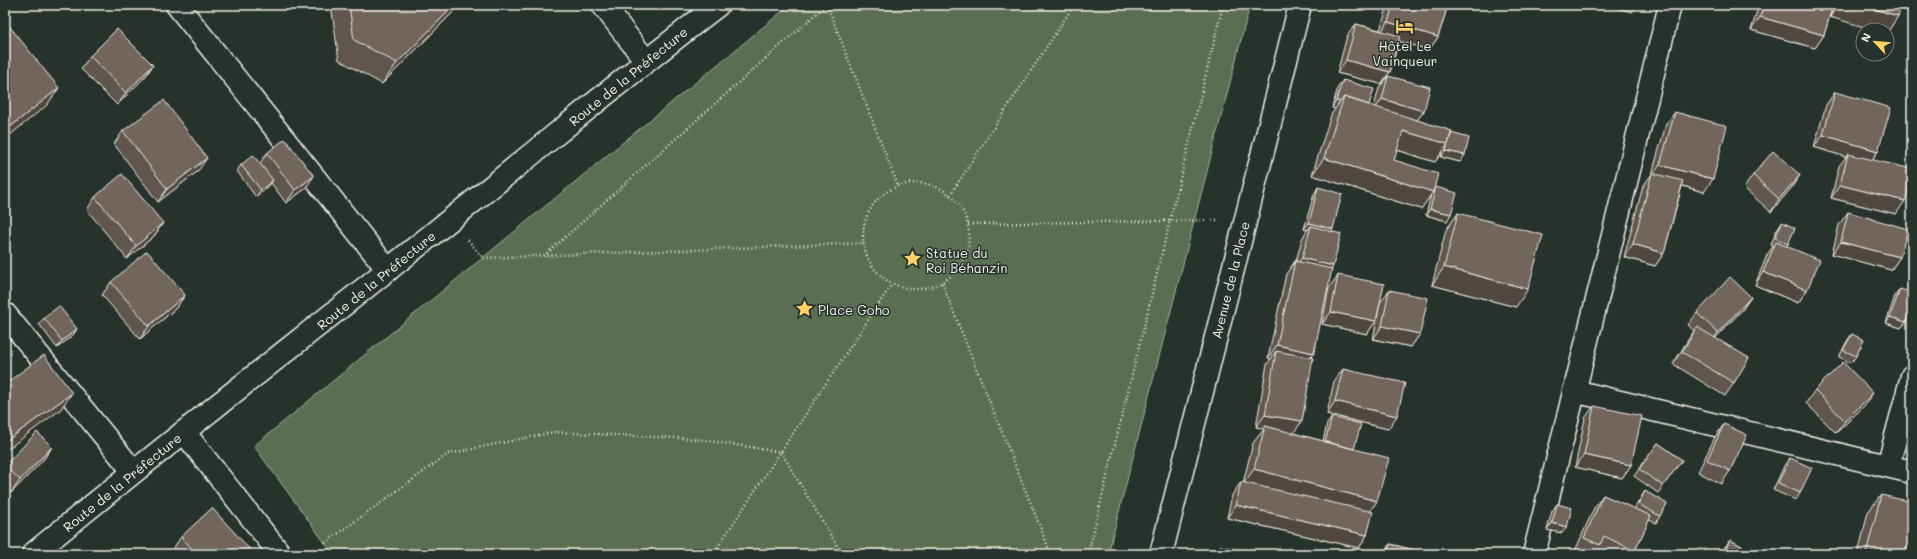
<svg xmlns="http://www.w3.org/2000/svg" width="1917" height="559" viewBox="0 0 1917 559" font-family="Mali,sans-serif">
<style>
.green{fill:#5a6e51;stroke:#a7b09c}
.lines{fill:none;stroke-linecap:round;stroke-linejoin:round}
.minor-casing{stroke:#f4f1e8;stroke-width:25}
.tertiary-casing{stroke:#f4f1e8;stroke-width:25}
.path{stroke:#f4f1e8;stroke-width:2.5;stroke-dasharray:1 3;stroke-linecap:butt}
.minor{stroke:#26332d;stroke-width:22}
.tertiary{stroke:#26332d;stroke-width:22}
.wall{fill:#61574e;stroke:#f4f1e8}
.shaded-wall{fill:#4f4740;stroke:#f4f1e8}
.building{fill:#71655b;stroke:#f4f1e8}
.labels{text-anchor:middle;dominant-baseline:central;stroke-width:3;stroke-linejoin:round;paint-order:stroke}
.poi-label{font-size:13px;fill:#f4f1e8;stroke:#26332d;text-anchor:start}
.street-label{font-size:13px;fill:#f4f1e8;stroke:#26332d}
</style>
<rect width="100%" height="100%" fill="#26332d"/>
<filter id="ink" filterUnits="userSpaceOnUse"><feTurbulence type="fractalNoise" baseFrequency=".025" numOctaves="2"/><feDisplacementMap in="SourceGraphic" scale="8" xChannelSelector="R" yChannelSelector="G"/><feConvolveMatrix kernelMatrix="1 2 1 2 8 2 1 2 1" color-interpolation-filters="sRGB"/></filter>
<g filter="url(#ink)">
<path class="green" d="M790,5H1250L1108,554H333L254,446Z"/>
<g class="lines">
<defs>
<path id="minor" d="M177,5L388,270
M603,5L646,61
M5,314L133,471
M1574,391L1912,472
M184,432L280,554
M1888,466L1912,376
M1534,554L1670,5"/>
<path id="tertiary" d="M33,554C170,441 311,332 450,220C539,149 627,75 718,5
M1161,554L1300,5"/>
</defs>
<use href="#minor" class="minor-casing"/>
<use href="#tertiary" class="tertiary-casing"/>
<path class="path" d="M827,5L898,186
M863 236a53 53 0 1 1 106 0a53 53 0 1 1-106 0Z
M950,195L1074,5
M968,224L1218,220
M468,240L483,258L864,243
M544,256L826,5
M942,283L1051,554
M325,543L448,454L554,432L697,439L781,452L842,554
M713,554L892,284
M1088,554L1223,5"/>
<use href="#minor" class="minor"/>
<use href="#tertiary" class="tertiary"/>
</g>
<path class="wall" d="M331,5H460L382,84L339,60Z
M1388,5H1448L1438,37L1429,50L1399,41L1390,72L1381,84L1337,73L1347,36L1356,24L1380,30Z
M1759,5H1833L1824,35L1815,48L1751,30Z
M1833,5H1902L1898,16L1887,33V30L1830,17Z
M90,56L153,65L145,77L117,105L81,69Z
M1388,76L1424,111L1417,120L1451,133L1460,162L1441,157L1442,152L1435,162L1397,150L1394,160L1433,192L1421,209L1312,175L1331,115L1335,109L1332,108L1338,87L1343,80L1369,105L1374,107L1379,88Z
M1835,92L1878,151L1872,160L1896,214L1831,198L1839,166L1846,157L1814,147L1826,105Z
M1675,112L1704,192L1682,186L1664,253L1655,266L1624,257L1643,186L1652,174L1666,124Z
M123,131L198,171L158,202L114,144Z
M267,153L305,189L286,203L271,183L268,187L256,197L237,171L241,165L260,163Z
M1753,175L1792,187L1771,212L1744,188Z
M1318,187L1333,266L1331,269L1314,353L1311,357L1302,421L1293,433L1323,441L1327,424L1332,417L1354,449L1377,501L1370,511L1367,535L1359,548L1227,518L1232,495L1241,482L1243,483L1253,443L1264,429L1256,427L1267,364L1271,359L1268,358L1286,274L1295,261H1296L1302,239L1307,230L1304,229L1314,194Z
M1436,187L1447,221L1426,215L1431,194Z
M95,197L163,223L154,236L127,259L87,210Z
M1848,212L1900,257L1891,270L1832,254L1839,225Z
M1458,213L1516,307L1432,285L1446,230Z
M1782,222L1788,244L1787,246L1807,290L1798,303L1755,285L1767,255L1773,246L1771,245L1777,229Z
M1338,275L1376,321L1367,334L1322,324L1329,288Z
M111,282L185,295L176,308L140,339L102,295Z
M1900,289L1906,322L1901,328L1886,323L1895,296Z
M1389,290L1420,334L1411,347L1373,339L1380,303Z
M1751,297L1742,310L1715,338L1734,383L1725,396L1673,364L1688,340L1694,331L1688,325L1697,313Z
M44,318L77,329L72,336L57,348L39,324Z
M1852,334L1856,356L1851,363L1839,357L1847,341Z
M1343,369L1388,429L1327,414L1334,381Z
M1815,390L1864,406L1836,433L1806,403Z
M1594,406L1631,465L1622,478L1575,467L1585,418Z
M1724,424L1730,471L1721,484L1698,472L1715,437Z
M1658,443L1682,460L1658,493L1634,476Z
M52,447L43,460L11,493L5,487V465Z
M1790,458L1800,493L1796,500L1773,490L1785,464Z
M1645,491L1660,516L1656,523L1649,520L1635,551L1633,554H1606L1597,550L1594,554H1583L1575,551L1594,508L1603,495L1634,509Z
M1881,495L1912,554H1858L1868,512Z
M1557,504L1562,533L1547,530L1552,511Z
M181,537L254,554H176L172,550Z
M1730,540L1757,554H1720Z
M1390,544L1430,554H1383Z
M1220,546L1253,554H1214Z"/>
<path class="shaded-wall" d="M455,5H460L382,84L397,63Z
M1605,5H1637L1632,12Z
M1642,5H1654L1652,8Z
M1838,5H1860L1898,16L1887,33V30H1874L1830,17Z
M1760,17L1824,35L1815,48L1751,30Z
M1388,22L1438,37L1429,50L1379,35Z
M1346,60L1390,72L1381,84L1337,73Z
M153,65L145,77L117,105L126,93Z
M59,88L47,105L5,139V131Z
M1382,99L1424,111L1415,123L1373,112Z
M1336,101L1340,102L1335,109L1332,108Z
M1403,131L1448,144L1435,162L1391,148Z
M1823,135L1878,151L1869,164L1848,154L1846,157L1814,147Z
M1446,151L1465,155L1460,162L1441,157Z
M207,158L198,171L158,202L167,189Z
M1324,158L1433,192L1421,209L1312,175Z
M1660,165L1713,179L1704,192L1651,177Z
M1800,175L1792,187L1771,212L1779,199Z
M314,176L305,189L286,203L295,190Z
M273,180L268,187L256,197L261,190Z
M1840,185L1905,201L1896,214L1831,198Z
M1430,209L1451,214L1447,221L1426,215Z
M163,223L154,236L127,259L136,246Z
M1309,223L1333,229L1328,236L1311,226L1307,230L1304,229Z
M1841,242L1900,257L1891,270L1832,254Z
M1633,244L1664,253L1655,266L1624,257Z
M1302,258L1333,266L1324,278L1293,270Z
M1444,267L1528,289L1516,307L1432,285Z
M1763,272L1807,290L1798,303L1755,285Z
M185,295L176,308L140,339L149,326Z
M1751,297L1742,310L1709,345L1718,333Z
M1331,312L1376,321L1367,334L1322,324Z
M1890,317L1906,322L1901,328L1886,323Z
M1382,326L1420,334L1411,347L1373,339Z
M77,329L72,336L57,348L62,341Z
M1277,345L1314,353L1305,366L1276,351L1271,359L1268,358Z
M72,393L60,410L5,451V442Z
M1873,393L1864,406L1836,433L1845,421Z
M1335,401L1397,416L1388,429L1327,414Z
M1265,415L1302,421L1293,434L1265,426L1264,429L1256,427Z
M52,447L43,460L11,493L20,480Z
M1584,455L1631,465L1622,478L1575,467Z
M1254,469L1377,501L1365,519L1242,486Z
M1236,505L1367,535L1359,548L1227,518Z
M1552,523L1567,527L1562,533L1547,530Z"/>
<path class="building" d="M349,5H455L397,63L354,40Z
M1393,5H1448L1438,37L1388,22Z
M1764,5H1833L1824,35L1760,17Z
M1860,5H1902L1898,16Z
M6,22L59,88L5,131V23Z
M1356,24L1400,36L1390,72L1346,60Z
M117,29L153,65L126,93L90,56Z
M1388,76L1430,87L1424,111L1382,99Z
M1343,80L1374,89L1369,105L1344,97L1340,102L1336,101Z
M1835,92L1891,108L1878,151L1823,135Z
M1344,97L1452,131L1448,144L1403,131L1394,160L1438,174L1433,192L1324,158Z
M164,100L207,158L167,189L123,131Z
M1675,112L1727,126L1713,179L1660,165Z
M1451,133L1469,138L1465,155L1446,151Z
M285,139L314,176L295,190L267,153Z
M1773,151L1800,175L1779,199L1753,175Z
M1848,154L1912,169V174L1905,201L1840,185Z
M253,155L273,180L261,190L241,165Z
M1652,173L1683,181L1664,253L1633,244Z
M122,174L163,223L136,246L95,197Z
M1318,187L1342,194L1333,229L1309,223Z
M1436,187L1457,193L1451,214L1430,209Z
M1848,212L1908,229L1900,257L1841,242Z
M1458,213L1543,235L1528,289L1444,267Z
M1782,222L1795,228L1788,244L1775,238Z
M1311,226L1341,234L1333,266L1302,258Z
M1776,242L1820,260L1807,290L1763,272Z
M147,251L185,295L149,326L111,282Z
M1295,261L1332,269L1314,353L1277,345Z
M1338,275L1384,284L1376,321L1331,312Z
M1730,277L1751,297L1718,333L1697,313Z
M1900,289L1912,293V304L1906,322L1890,317Z
M1389,290L1428,298L1420,334L1382,326Z
M59,306L77,329L62,341L44,318Z
M1697,327L1749,358L1734,383L1682,352Z
M1852,334L1864,340L1856,356L1843,350Z
M1276,351L1313,358L1302,421L1265,415Z
M44,355L72,393L5,442V384Z
M1843,362L1873,393L1845,421L1815,390Z
M1343,369L1405,383L1397,416L1335,401Z
M1594,406L1642,416L1631,465L1584,455Z
M1332,417L1361,424L1354,449L1325,442Z
M1724,424L1747,435L1730,471L1707,460Z
M1265,426L1389,458L1377,501L1254,469Z
M37,432L52,447L20,480L5,466V465Z
M1658,443L1682,460L1663,486L1639,469Z
M1790,458L1812,468L1800,493L1778,483Z
M1241,482L1373,512L1367,535L1236,505Z
M1645,491L1667,504L1660,516L1638,504Z
M1603,495L1651,516L1635,551L1604,536L1600,545L1584,538Z
M1881,495L1912,502V554H1866Z
M1557,504L1572,508L1567,527L1552,523Z
M212,508L254,554H197L181,537Z
M1730,540L1757,554H1723Z
M1390,544L1430,554H1387Z
M1220,546L1253,552V554H1219Z"/>
</g>
<defs>
<symbol id="hotel-bare" viewBox="-9 -9 18 18"><path d="M-6-4.5h1.5V1H6V5H4.5V3h-9V5H-6ZM-4 0a1.8 1.8 0 1 1 3.6 0ZM.5 0V-2.5h3Q6-2.5 6 0Z" fill="#ffd166" stroke="#26332d" stroke-width="2.5" paint-order="stroke"/></symbol>
<symbol id="sight-bare" viewBox="-9 -9 18 18"><path d="M0-6L1.8-2.2L6-1.7L2.9 1.2L3.7 5.4L0 3.3L-3.7 5.4L-2.9 1.2L-6-1.7L-1.8-2.2Z" fill="#ffd166" stroke="#26332d" stroke-width="2.5" paint-order="stroke"/></symbol>
</defs>
<g fill-rule="evenodd">
<use href="#hotel-bare" x="1392" y="14" width="25" height="25"/>
<use href="#sight-bare" x="900" y="246" width="25" height="25"/>
<use href="#sight-bare" x="792" y="296" width="25" height="25"/>
</g>
<g class="labels">
<g class="poi-label">
<text x="1405" y="45" text-anchor="middle">Hôtel Le<tspan x="1405" dy="15">Vainqueur</tspan></text>
<text x="926" y="252">Statue du<tspan x="926" dy="15">Roi Béhanzin</tspan></text>
<text x="818" y="309">Place Goho</text>
</g>
<g class="street-label">
<text transform="translate(628 76) rotate(-39)">Route de la Préfecture</text>
<text transform="translate(376 280) rotate(-39)">Route de la Préfecture</text>
<text transform="translate(1230 280) rotate(-76)">Avenue de la Place</text>
<text transform="translate(122 482) rotate(-39)">Route de la Préfecture</text>
</g>
</g>
<rect width="1917" height="559" fill="none" stroke="#26332d" stroke-width="20"/>
<rect x="10" y="10" width="1897" height="539" fill="none" stroke="#f4f1e8" stroke-width="1.5" filter="url(#ink)"/>
<g transform="translate(1875 42) rotate(296)"><circle r="19" fill="#26332d" stroke="#787f78"/>
<path d="M0-3L7 15L0 10L-7 15Z" fill="#ffd166"/>
<text y="-6" font-size="11" font-weight="bold" text-anchor="middle" fill="#f4f1e8">N</text>
</g>
</svg>
